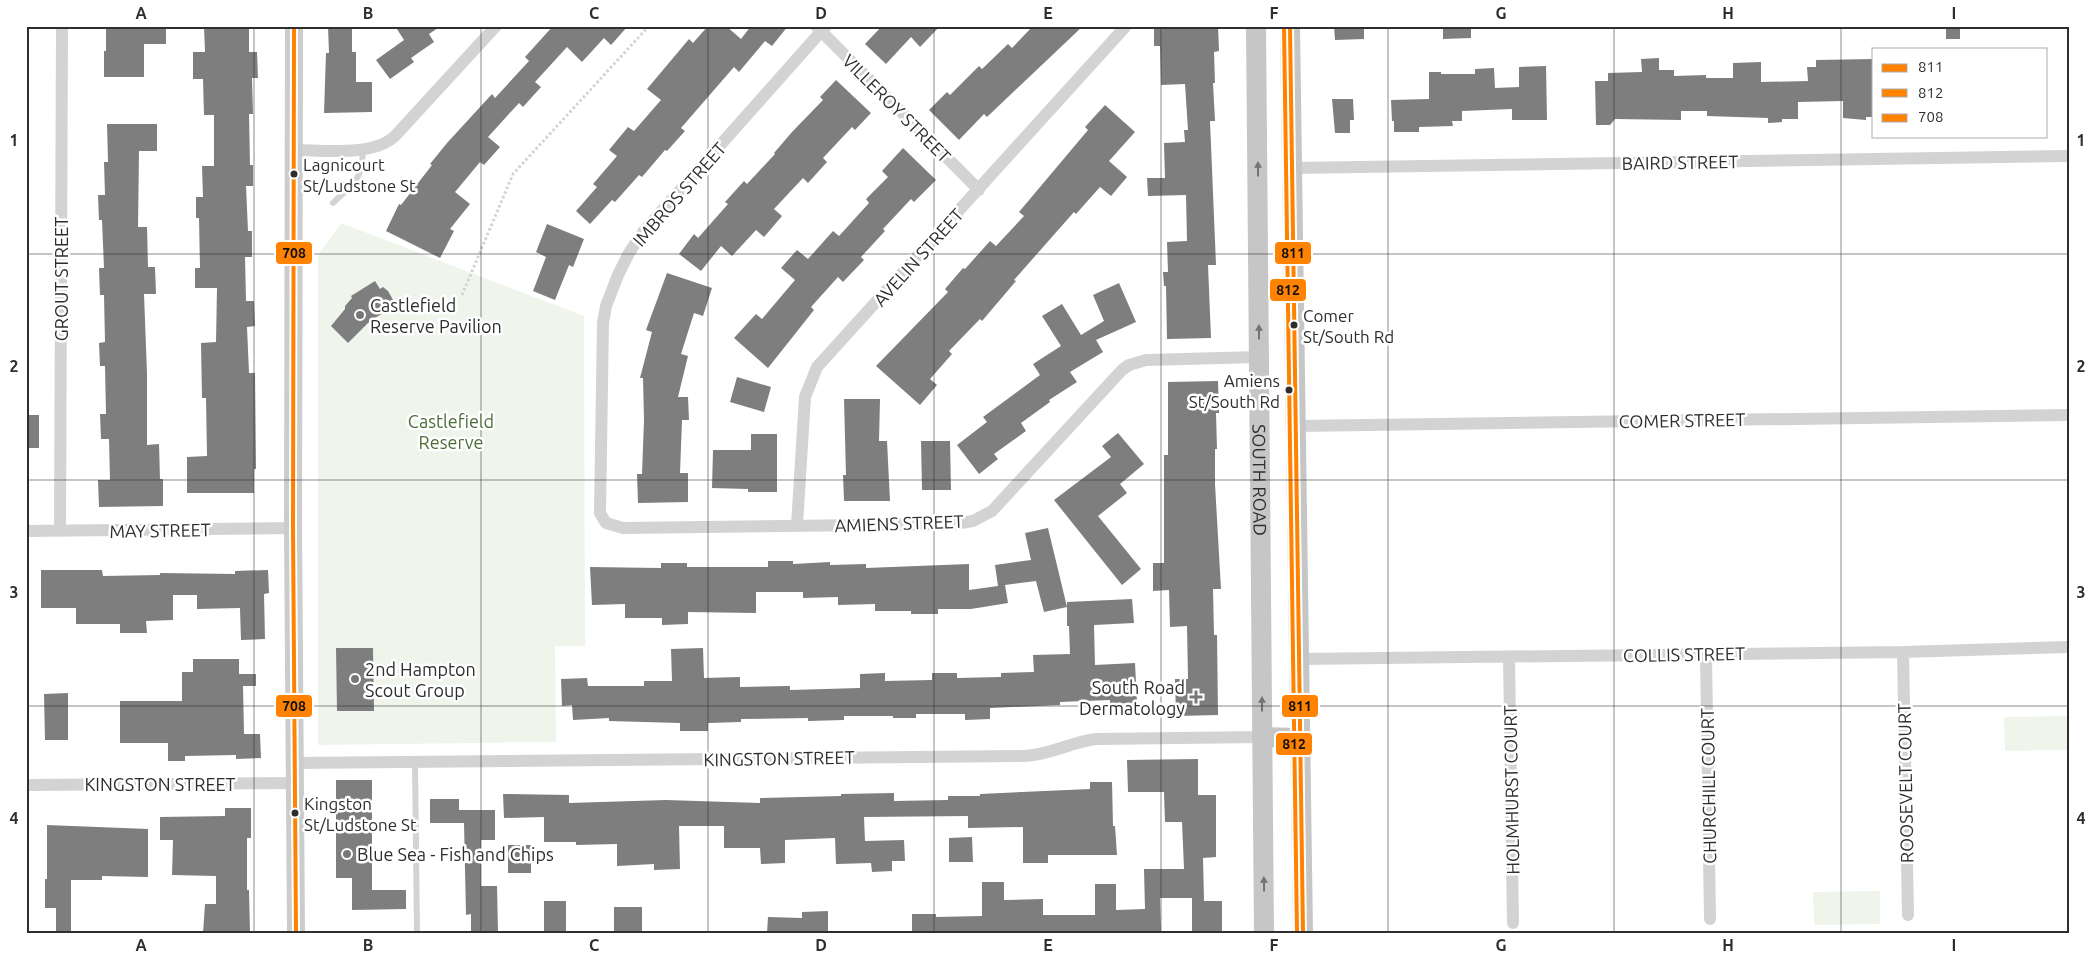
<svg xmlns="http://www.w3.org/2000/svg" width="2095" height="959" viewBox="0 0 2095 959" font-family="Ubuntu,sans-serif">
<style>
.green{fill:#eff5eb}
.building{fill:#7e7e7e}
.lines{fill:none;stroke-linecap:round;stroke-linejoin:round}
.path{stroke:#d3d3d3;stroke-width:3;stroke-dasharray:2.5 2.5;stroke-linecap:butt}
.lane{stroke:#d3d3d3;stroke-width:6}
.street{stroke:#d3d3d3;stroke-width:12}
.secondary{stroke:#ccc;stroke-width:18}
.primary{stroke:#c6c6c6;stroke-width:20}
.bus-1-casing{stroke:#fff;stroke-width:8}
.bus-2-casing{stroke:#fff;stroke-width:8}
.bus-3-casing{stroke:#fff;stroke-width:8}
.bus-1{stroke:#ff8200;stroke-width:4}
.bus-2{stroke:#ff8200;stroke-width:4}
.bus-3{stroke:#ff8200;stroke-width:4}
.oneway{fill:#727272}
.grid{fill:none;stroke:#2e2e2e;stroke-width:1;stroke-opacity:0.55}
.bus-dot{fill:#2e2e2e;stroke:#fff;stroke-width:2}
.poi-dot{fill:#777;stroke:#fff;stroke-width:2}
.labels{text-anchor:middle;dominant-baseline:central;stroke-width:5;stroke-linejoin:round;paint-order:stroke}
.bus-label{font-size:17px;fill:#2e2e2e;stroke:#fff;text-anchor:start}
.street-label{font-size:18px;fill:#2e2e2e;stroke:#fff}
.poi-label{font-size:18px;fill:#2e2e2e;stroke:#fff;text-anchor:start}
.park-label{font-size:18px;fill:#4a6e38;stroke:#fff}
.line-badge{stroke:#fff;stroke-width:2}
.pale-badge-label{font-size:14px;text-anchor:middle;font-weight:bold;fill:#111}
.neatline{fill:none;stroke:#2e2e2e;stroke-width:2}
.grid-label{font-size:16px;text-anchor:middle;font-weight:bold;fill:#2e2e2e}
</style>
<rect width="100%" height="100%" fill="#fff"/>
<path class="green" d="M341,223L584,316L585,646H555L556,742L318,745V255Z
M2069,716V750L2005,751L2004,717Z
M1880,891V924L1814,925L1813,892Z"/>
<path class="building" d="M106,26H166V44H144V77H104V51H106Z
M204,26H249V52H257L258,78H252L253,114H249L250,165H253V186H246L248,231H252V257H245L246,301H254L255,326L247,327L249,373H255L256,469H254V493H187V457L207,456L206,398H202L201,343L216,342L217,288H195V268H200L199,218H196V197H203L202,166H214V115H204L203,79H193V52H205Z
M328,26H352V52H356V82H372V112L324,113L326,53H329Z
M395,26H441L429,34L434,42L411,58L414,62L390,79L376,60L404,40Z
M553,26H628L611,45L604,38L582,62L567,47L535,82L541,87L523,107L519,103L488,137L500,147L484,165L480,162L455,192L470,204L450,229L454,231L440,258L386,231L399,204L401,205L432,165L430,164L447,143L492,94L495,98L529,61L525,57Z
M708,26H726L741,39L751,26H788L772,46L765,41L739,72L734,67L681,128L685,131L667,151L665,150L642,177L639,175L615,202L612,200L590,224L576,211L597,187L593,184L617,156L609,150L628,127L634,131L661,100L647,89L689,39L693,43Z
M882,26H940L920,47L911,37L886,64L865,44Z
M1033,26H1083L987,117L984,114L959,140L929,110L947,92L950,95L979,66L982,69L1008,44L1012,48Z
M1154,26H1218L1219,51L1214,52L1215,83H1213L1215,121H1210L1216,265H1208L1211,338L1167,339L1166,286H1164L1163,272H1168L1167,242L1187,241L1186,195L1148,196L1147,178H1165L1164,143L1185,142L1184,130H1188L1185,84L1161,85L1160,46H1154Z
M1334,26H1364V39L1335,40Z
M1443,26L1471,27V38L1443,39Z
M1946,26H1960V39H1946Z
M1659,58V70H1674V76L1706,75V78H1733V63L1761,62V82L1808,81L1807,67H1816V60L1874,59V117H1866V120L1843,118V101L1798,102V119H1782V122L1768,123V118L1707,116V111H1681V120L1615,119L1610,125H1596L1595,81H1608V73L1642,72L1641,59Z
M1546,66L1547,120H1512V109L1462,111V121H1452L1453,126L1419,127V132H1394V121H1392L1391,100L1429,99V72H1441V74H1475V69L1494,68L1495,88L1519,87V67Z
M836,80L871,113L855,130L852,127L823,158L827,162L808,183L803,178L774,209L782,216L764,237L756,230L732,256L721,246L701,271L679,254L694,234L698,238L728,204L725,202L744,181L747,184L775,154L774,153L792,132L823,100L820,97Z
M1332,99H1353L1354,120H1350V133H1335Z
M1105,105L1135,132L1109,161L1127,177L1111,196L1100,187L1076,214L1074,212L1014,280L1016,281L982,321L980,319L949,351L952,354L930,379L937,385L920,405L876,366L948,292L945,289L963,268L965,269L990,241L996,246L1024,216L1019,212L1088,130L1085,127Z
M107,124H157V151H139L138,227H147L148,267H155L156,294H144L147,373V445L159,444L160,479H163V506L99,507L98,480H110L109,439H101L100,414H106L105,366H100L99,343L105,342L104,295H100L99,268H104L102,220H99L98,195H105L104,162H108Z
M903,148L936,180L914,202L911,199L883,229L885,231L861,257L864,260L843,282L838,277L811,307L814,310L768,368L734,338L756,314L762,319L795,280L781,268L797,250L808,259L833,231L839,236L869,203L866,199L888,177L882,171Z
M547,224L584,239L573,267L569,265L555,300L533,291L546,257L536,252Z
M667,273L712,288L703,316L694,313L681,354L688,356L678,397H688L689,420H682L680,473H688V502L638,503L637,474H642L644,420L643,378H640L652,332L646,330Z
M375,281L380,289L383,287L388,291L396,305L370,321L348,343L331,326L345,309V306L352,298L351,296Z
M1119,283L1136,322L1096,340L1103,352L1070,372L1077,382L1049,400L1050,402L1021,423L1026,431L994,454L998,459L979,474L957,445L987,422L983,417L1040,375L1033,364L1061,346L1042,316L1062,304L1081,335L1104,321L1093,295Z
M737,377L771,387L764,412L730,402Z
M1218,381L1219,413H1216L1217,449H1215V484L1221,589H1213L1214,635H1217L1218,715L1176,716L1175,679H1188L1187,626L1170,627L1169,590L1153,591V563H1164V455H1168V382Z
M844,399H880L879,441H887L890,501H844L843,475H846Z
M26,415H39V448H26Z
M1118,433L1144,464L1120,484L1127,493L1098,516L1141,569L1122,585L1054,500L1111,457L1102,446Z
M751,434H777V492H748V489L712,488L713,450H751Z
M921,441H950L951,490H922Z
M1048,528L1067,607L1044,612L1036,581L1005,585L1008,603L971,609H938V614H911V611H875V604L838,605V597L803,598V592H756V613L688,612V624L662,625V618H625V604L592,605L590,567L661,568V563H687V567H768V561H793V564L830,562V565L866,564V568L969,564V590L998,586L995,565L1031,560L1025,533Z
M41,570H102L103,576L160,575V573L235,574V571L268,570L269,593L264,594L265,639L241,640L240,608L197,609V595H173V620L146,621L147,633H120V624H76V608H41Z
M1132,599L1134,623L1094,625L1095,665L1135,663L1137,703L1110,704V700L1060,702V705L990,708V719L965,720V714H916V718H893V716H844V720L808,721V718L741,719V722L708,723V731H680V723L609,721V718L573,720L572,705L562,706L561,679L587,678L588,686H644V681H672L671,649L703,648L704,678L740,677V687L790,686V690L860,688V674L885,673V681L932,680V673H957V678L1001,677V673L1034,672L1033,655L1070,654L1069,626H1067V602Z
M336,648H373L374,711H337Z
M193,659H239V674H256V686H243L244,734H260L261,758L236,759V755L185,756V761H168V743H120V701H182V672H193Z
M68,693V740H45L44,694Z
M1198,759V795H1216V857L1203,858L1204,901H1222V933H1192V898H1160L1161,933H912V914H936V917L982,916V882H1004V900L1043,899V915H1095V884H1116V910L1145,909L1144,869H1184L1182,822H1165L1164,792H1128L1127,760Z
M336,780H372V890H406V909L352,910V878H336Z
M1090,782H1112L1113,826H1115L1117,855H1048V863H1023V827L968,828V816L864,817L865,841L904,840L905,861H892V871L872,872L871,863L836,864L835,838L785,840V863L761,864L760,848H724V826H679L680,869L654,870V864L617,866V844L576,845V842H544V817L504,818L503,794L569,795V803L666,800L760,803V798L841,796V794L894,793V801L948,800V796H980V794L1090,789Z
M430,799H459V810H495V840H481V886H497L498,933H471V914L466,915L464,823H430Z
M225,808H251V838H247V890H249L250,933H203L205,904H216V876L172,875L173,840H160V817L225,816Z
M47,825L148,829V877L102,876V880H71V933H56V908H45V879H47Z
M972,837L973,862H949V838Z
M508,845H531V873H508Z
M544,901H566V933H544Z
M614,907H642V933H614Z
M828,911V933H767L768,917L802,918V912Z"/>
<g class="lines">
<path class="path" d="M462,295L513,174L649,26"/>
<path class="lane" d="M333,203C355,181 362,181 363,150
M415,762L417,933"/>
<path class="street" d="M816,26L979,190
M826,26L643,232L629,253L618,275L606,306L603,323L600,513L606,523L623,528L954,524L973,521L992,511L1122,370L1129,365L1146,360L1259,357
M294,150C323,150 373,157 395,136L496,26
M1292,168L2069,156
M1296,426L2069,415
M797,525L805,397L817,367L1126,26
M26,531L293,528
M60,531L62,26
M1903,652L1908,915
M1706,654L1710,919
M1509,657L1513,923
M1299,659L1903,652L2069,647
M294,763L1024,756C1050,755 1071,742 1096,739L1262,737
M26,785L294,783"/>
<path class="secondary" d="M294,26L293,528L296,933"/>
<g class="primary">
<path id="s1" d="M1256,26L1264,933"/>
<path d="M1290,26L1303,933"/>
<path d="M1262,737L1300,738"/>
</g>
<defs>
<path id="bus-1" d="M1290,26L1303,933"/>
<path id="bus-2" d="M1284,26L1297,933"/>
<path id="bus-3" d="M294,26L293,528L296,933"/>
</defs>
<use href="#bus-1" class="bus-1-casing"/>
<use href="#bus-2" class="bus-2-casing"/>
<use href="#bus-3" class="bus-3-casing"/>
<use href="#bus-1" class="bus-1"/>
<use href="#bus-2" class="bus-2"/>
<use href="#bus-3" class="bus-3"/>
</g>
<defs><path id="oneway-solid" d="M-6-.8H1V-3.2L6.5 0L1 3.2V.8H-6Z" transform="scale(1.25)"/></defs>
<g class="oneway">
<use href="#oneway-solid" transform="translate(1258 169) rotate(-90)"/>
<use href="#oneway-solid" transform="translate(1259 332) rotate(-90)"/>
<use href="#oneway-solid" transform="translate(1262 704) rotate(-90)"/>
<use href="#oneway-solid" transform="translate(1264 884) rotate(-91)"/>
</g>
<path class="grid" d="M254,26V933M481,26V933M708,26V933M934,26V933M1161,26V933M1388,26V933M1614,26V933M1841,26V933M26,254H2069M26,480H2069M26,706H2069"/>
<g class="bus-dot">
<circle cx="294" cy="174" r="4.5"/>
<circle cx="1294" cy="325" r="4.5"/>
<circle cx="1289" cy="390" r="4.5"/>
<circle cx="295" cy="813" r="4.5"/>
</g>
<g class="poi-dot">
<circle cx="360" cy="315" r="5"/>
<circle cx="355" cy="679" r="5"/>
<path d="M1193.5 689.5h5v5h5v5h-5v5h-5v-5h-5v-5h5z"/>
<circle cx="347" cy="854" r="5"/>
</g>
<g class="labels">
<g class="bus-label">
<text x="303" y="164">Lagnicourt<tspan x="303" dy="21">St/Ludstone St</tspan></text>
<text x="1303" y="315">Comer<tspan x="1303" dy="21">St/South Rd</tspan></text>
<text x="1280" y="380" text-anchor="end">Amiens<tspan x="1280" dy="21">St/South Rd</tspan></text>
<text x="304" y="803">Kingston<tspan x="304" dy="21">St/Ludstone St</tspan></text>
</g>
<g class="street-label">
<text transform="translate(897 108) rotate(45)">VILLEROY STREET</text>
<text transform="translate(1680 162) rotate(-1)">BAIRD STREET</text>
<text transform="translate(679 194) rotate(-49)">IMBROS STREET</text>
<text transform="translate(918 257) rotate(-48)">AVELIN STREET</text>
<text transform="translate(61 279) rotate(-90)">GROUT STREET</text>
<text transform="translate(1682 420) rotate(-1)">COMER STREET</text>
<text stroke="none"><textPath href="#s1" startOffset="454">SOUTH ROAD</textPath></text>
<text transform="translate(899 523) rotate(-2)">AMIENS STREET</text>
<text transform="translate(160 530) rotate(-1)">MAY STREET</text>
<text transform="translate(1684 654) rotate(-1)">COLLIS STREET</text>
<text transform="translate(779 758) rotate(-1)">KINGSTON STREET</text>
<text transform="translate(1905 783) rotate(-91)">ROOSEVELT COURT</text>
<text x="160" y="784">KINGSTON STREET</text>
<text transform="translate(1708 786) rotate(-91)">CHURCHILL COURT</text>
<text transform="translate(1511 790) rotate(-91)">HOLMHURST COURT</text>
</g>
<g class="poi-label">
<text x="370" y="305">Castlefield<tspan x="370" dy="21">Reserve Pavilion</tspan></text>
<text x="365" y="669">2nd Hampton<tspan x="365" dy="21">Scout Group</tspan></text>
<text x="1185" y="687" text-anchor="end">South Road<tspan x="1185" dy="21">Dermatology</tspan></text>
<text x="357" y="854">Blue Sea - Fish and Chips</text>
</g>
<g class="park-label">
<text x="451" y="421">Castlefield<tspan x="451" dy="21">Reserve</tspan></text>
</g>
</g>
<g class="line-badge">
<rect x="1274" y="241" width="38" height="24" rx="5" fill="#ff8200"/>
<rect x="275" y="241" width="38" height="24" rx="5" fill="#ff8200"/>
<rect x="1269" y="278" width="38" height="24" rx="5" fill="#ff8200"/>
<rect x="1281" y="694" width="38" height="24" rx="5" fill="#ff8200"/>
<rect x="275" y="694" width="38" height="24" rx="5" fill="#ff8200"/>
<rect x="1275" y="732" width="38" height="24" rx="5" fill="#ff8200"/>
</g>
<g class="pale-badge-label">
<text x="1293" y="258">811</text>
<text x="294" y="258">708</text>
<text x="1288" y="295">812</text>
<text x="1300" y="711">811</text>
<text x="294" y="711">708</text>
<text x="1294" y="749">812</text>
</g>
<rect width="2095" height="959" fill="none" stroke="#ffffff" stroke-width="55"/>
<rect x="1872" y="48" width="175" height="90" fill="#ffffff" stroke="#ababab"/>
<rect x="1882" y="64" width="25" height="8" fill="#ff8200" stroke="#ababab"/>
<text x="1918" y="72" font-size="15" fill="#2e2e2e">811</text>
<rect x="1882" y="89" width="25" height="8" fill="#ff8200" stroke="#ababab"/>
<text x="1918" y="98" font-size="15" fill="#2e2e2e">812</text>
<rect x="1882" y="114" width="25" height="8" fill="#ff8200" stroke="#ababab"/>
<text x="1918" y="122" font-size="15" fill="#2e2e2e">708</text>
<rect x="28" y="28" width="2040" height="904" class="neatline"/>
<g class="grid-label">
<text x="141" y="19">A</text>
<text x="368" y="19">B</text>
<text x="594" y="19">C</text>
<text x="821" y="19">D</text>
<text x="1048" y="19">E</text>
<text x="1274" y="19">F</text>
<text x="1501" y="19">G</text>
<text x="1728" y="19">H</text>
<text x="1954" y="19">I</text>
<text x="14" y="146">1</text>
<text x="2081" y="146">1</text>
<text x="14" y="372">2</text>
<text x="2081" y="372">2</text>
<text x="14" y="598">3</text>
<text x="2081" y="598">3</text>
<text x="14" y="824">4</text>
<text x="2081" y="824">4</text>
<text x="141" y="951">A</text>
<text x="368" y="951">B</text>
<text x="594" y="951">C</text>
<text x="821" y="951">D</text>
<text x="1048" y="951">E</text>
<text x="1274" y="951">F</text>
<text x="1501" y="951">G</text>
<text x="1728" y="951">H</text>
<text x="1954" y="951">I</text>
</g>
</svg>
